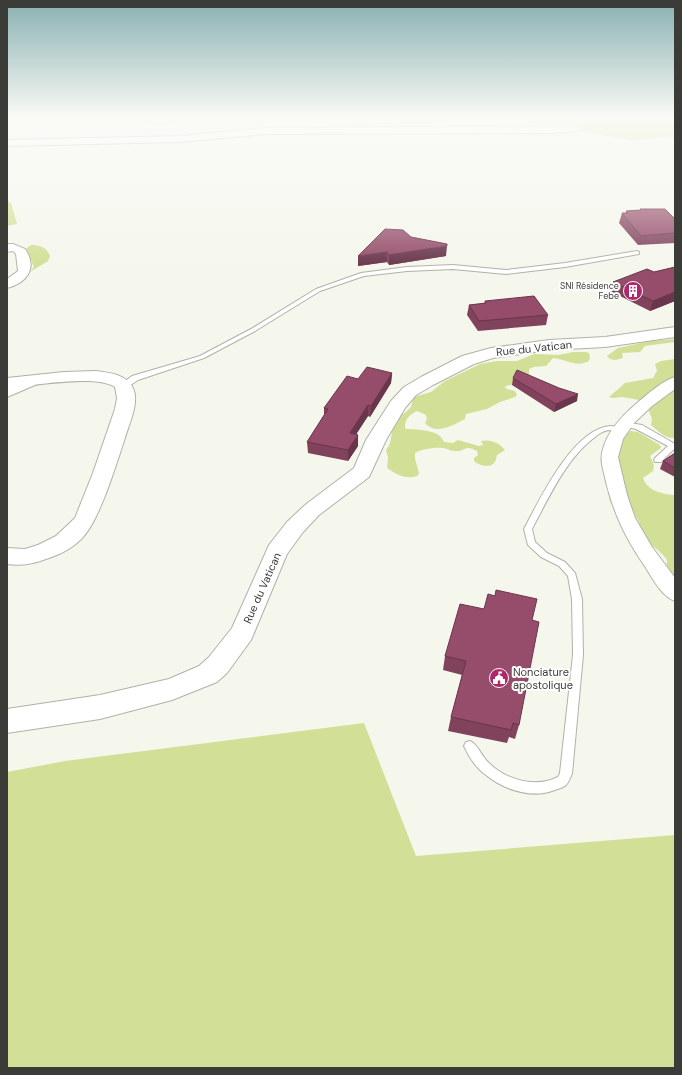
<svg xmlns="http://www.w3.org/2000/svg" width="682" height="1075" viewBox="0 0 682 1075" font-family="'DM Sans',sans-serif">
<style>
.green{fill:#d1e096}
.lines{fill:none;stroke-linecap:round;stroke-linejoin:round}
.service-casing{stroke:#afb2a8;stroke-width:2}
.minor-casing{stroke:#afb2a8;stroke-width:2}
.tertiary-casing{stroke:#afb2a8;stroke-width:2}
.service{fill:#fff;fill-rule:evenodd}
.minor{fill:#fff;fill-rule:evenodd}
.tertiary{fill:#fff;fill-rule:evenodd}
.wall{fill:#81425c}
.shaded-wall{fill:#69364b}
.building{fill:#964d6b;stroke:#69364b}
.labels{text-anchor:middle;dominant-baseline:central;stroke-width:4;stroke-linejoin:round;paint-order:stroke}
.far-poi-label{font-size:9px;fill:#3b3c38;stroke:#fff;text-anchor:end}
.street-label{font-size:11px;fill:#3b3c38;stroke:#fff}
.poi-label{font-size:11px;fill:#3b3c38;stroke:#fff;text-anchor:start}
</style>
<rect width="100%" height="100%" fill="#f5f7ed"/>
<path class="green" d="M7,118H55L27,123L7,121Z
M100,118H207L163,126Z
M512,118H675V137L630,140L554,127L529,125Z
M8,201L11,203L17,224L7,226Z
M31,245C39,245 47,247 50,256L48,261L30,272L34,267L31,260L24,250Z
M675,339V342L645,346L640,352L622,353L623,358L615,360L610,359L607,356L618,348L650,341Z
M573,352H586L589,353L590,358L589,361C576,368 565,359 553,358L546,366L534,367L529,369V377L516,384L506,386L505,387L507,389L515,391L517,395L515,397L500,402L487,409L466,414L465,419C453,425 436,436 425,423L427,419L426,415L417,411C409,415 405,419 405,427L406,429C414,429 435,430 441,437C442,438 443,440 444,442L453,443L458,440L479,446L483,445L481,441C491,439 499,443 505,450L497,455C496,458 496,462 493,464C488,468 478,465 474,461V458L478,455L477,451C465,444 466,451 456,451C452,451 450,450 447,449C439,446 421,449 415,453V459L419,473L417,476C405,480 396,474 387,468L388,458L386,450C392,443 391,434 393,426C396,417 405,414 411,407L413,398L417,396L431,392L445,381L480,364L497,361H517L534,354L558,355Z
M675,359V438C665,439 658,431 651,425L652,419L645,401L622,397L613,398L609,397L625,383L653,378L657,371L655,364L661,361Z
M631,431L638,432L660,445L661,448L650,456L654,465L653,471L643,478C648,491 661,494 675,495V576L666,568L667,560C661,551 654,548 647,541C639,533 643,520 632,514C624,509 610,510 609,497C608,486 617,457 619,444C624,440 625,434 631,431Z
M364,723L416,856L675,835V1068H7V772L65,761Z"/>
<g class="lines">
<defs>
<path id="service" d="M637,251L639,252V254L565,267L506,274L453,269L407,271L364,276L320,291L255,331L204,358L138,380L126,388H120L119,386L132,376L200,356L251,329L316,289L361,273L407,267L453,265L506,270L565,263Z
M623,422L642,425L675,444V448L661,462H655L654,460L655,458L668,446L636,429L623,426Z
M610,426L622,427L626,429C621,433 614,430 608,430C604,431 598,434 595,437C567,457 548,499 532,529L535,542L547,553L565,562L575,573L582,599L583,655L572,774C570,777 569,782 566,785C564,787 558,789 555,790C532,799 504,790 486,775C476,768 469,757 464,746L466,742L470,741C477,744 481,754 486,760C503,779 534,789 558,777L560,773L573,655L572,599L568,576L559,566L541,557L528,545L524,529C540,499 573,429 610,426Z"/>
<path id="minor" d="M575,126L578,127L579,129L578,131L552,133L266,134L179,142L7,146V140L179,136L266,128Z
M7,244H13L25,249C38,268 27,283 7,288V279L18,271L16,254L13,251L7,252Z
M30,377L35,379L38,382L35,385L7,397V386Z
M675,377V389L652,406L634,423L623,439L618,457L627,495L635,518L652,547L675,578V601C661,596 652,577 644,565C625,537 614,514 606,482C604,471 599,460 603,449C608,430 623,415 637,403C648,394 662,381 675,377Z"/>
<path id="tertiary" d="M675,327V337L605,347L549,350L493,358L474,364L433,385L416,395L405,408L386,440L369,477L319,515L303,532L287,554L251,640L227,673L217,682L172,700L100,719L7,733V709L100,695L169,679L199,666L209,657L232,628L269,545L287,522L305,505L354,468L366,440L391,401L404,387L421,377L462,356L491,348L549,340L605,337Z
M96,371C110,373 126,374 133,388C140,403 128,426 124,441C118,459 112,478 105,496C91,530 83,547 46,559C33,564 21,566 7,564V548L25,549L38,545L56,536L75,518L93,473L115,409L117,398L115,387C96,374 31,386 7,388V378L64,372Z"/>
</defs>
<use href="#service" class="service-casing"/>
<use href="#minor" class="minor-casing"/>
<use href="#tertiary" class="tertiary-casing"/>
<use href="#service" class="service"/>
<use href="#minor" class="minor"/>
<use href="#tertiary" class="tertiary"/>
</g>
<path class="wall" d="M640,209L675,219V243L638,245L619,223L622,213H626V211L640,210Z
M411,237L446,256L389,265L387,262L358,266Z
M675,267V301L650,311L610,291L613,282L654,272Z
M485,301L548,315L546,325L478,331L467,315L469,305L484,304Z
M392,373L391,383L370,417L368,416L356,434L358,435V446L348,461L308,453L307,442L324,415V408L358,379Z
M513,378L577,401L554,412L512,385Z
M675,453V477L660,469L663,461Z
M484,609L532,620L519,725L515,739L509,737L507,743L448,731L451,717L462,675L443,670L445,656Z"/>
<path class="shaded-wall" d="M447,246L446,256L389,265V255Z
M387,252V262L358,266V256Z
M675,292V301L650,311L653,301Z
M392,373L391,383L370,417L371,406Z
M578,394L577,401L554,412L556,404Z
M368,405V416L350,444V433Z
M358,435V446L348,461V450Z"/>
<path class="building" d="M640,209H665L675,219V227H674L675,228V233L641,236L622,213H628L626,211L641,210Z
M385,229L403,230L411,237L447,244V246L389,255L387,252L358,256Z
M675,267V292L653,301L613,282L647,269L654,272Z
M534,296L548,315L479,321L469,305L486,303L485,301Z
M367,367L392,373L371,406L368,405L350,433L358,435L348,450L307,442L328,409L324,408L347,376L358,379Z
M517,370L559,388L578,394L556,404L513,378Z
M675,453V468L663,461Z
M496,590L537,599L532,620L539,622L519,725L513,723L511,730L451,717L466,661L445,656L460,604L484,609L488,594L495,596Z"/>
<linearGradient id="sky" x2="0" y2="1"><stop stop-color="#89b0b0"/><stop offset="0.44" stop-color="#fafbf7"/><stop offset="1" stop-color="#fafbf7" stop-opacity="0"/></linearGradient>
<rect width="682" height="269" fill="url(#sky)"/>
<defs>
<symbol id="building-disc" viewBox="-11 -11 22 22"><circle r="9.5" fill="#ae266b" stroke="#fff"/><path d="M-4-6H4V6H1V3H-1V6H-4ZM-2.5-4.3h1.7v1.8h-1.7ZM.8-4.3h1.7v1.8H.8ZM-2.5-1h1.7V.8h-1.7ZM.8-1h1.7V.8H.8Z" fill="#fff"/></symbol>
<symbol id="civic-disc" viewBox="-11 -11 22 22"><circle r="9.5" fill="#ae266b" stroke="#fff"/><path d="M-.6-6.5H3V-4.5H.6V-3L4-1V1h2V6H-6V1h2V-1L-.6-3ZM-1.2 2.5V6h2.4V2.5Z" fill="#fff"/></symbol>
</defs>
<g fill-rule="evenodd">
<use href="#building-disc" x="622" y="280" width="22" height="22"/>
<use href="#civic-disc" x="488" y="667" width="22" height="22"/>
</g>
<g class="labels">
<g class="far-poi-label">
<text x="619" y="286">SNI Résidence<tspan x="619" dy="10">Febe</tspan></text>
</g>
<g class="street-label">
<text transform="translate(534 348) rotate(-6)">Rue du Vatican</text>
<text transform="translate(262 588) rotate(-66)">Rue du Vatican</text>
</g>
<g class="poi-label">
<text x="513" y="672">Nonciature<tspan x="513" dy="13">apostolique</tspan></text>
</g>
</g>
<rect width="682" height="1075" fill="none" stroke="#3b3c38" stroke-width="16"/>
</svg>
